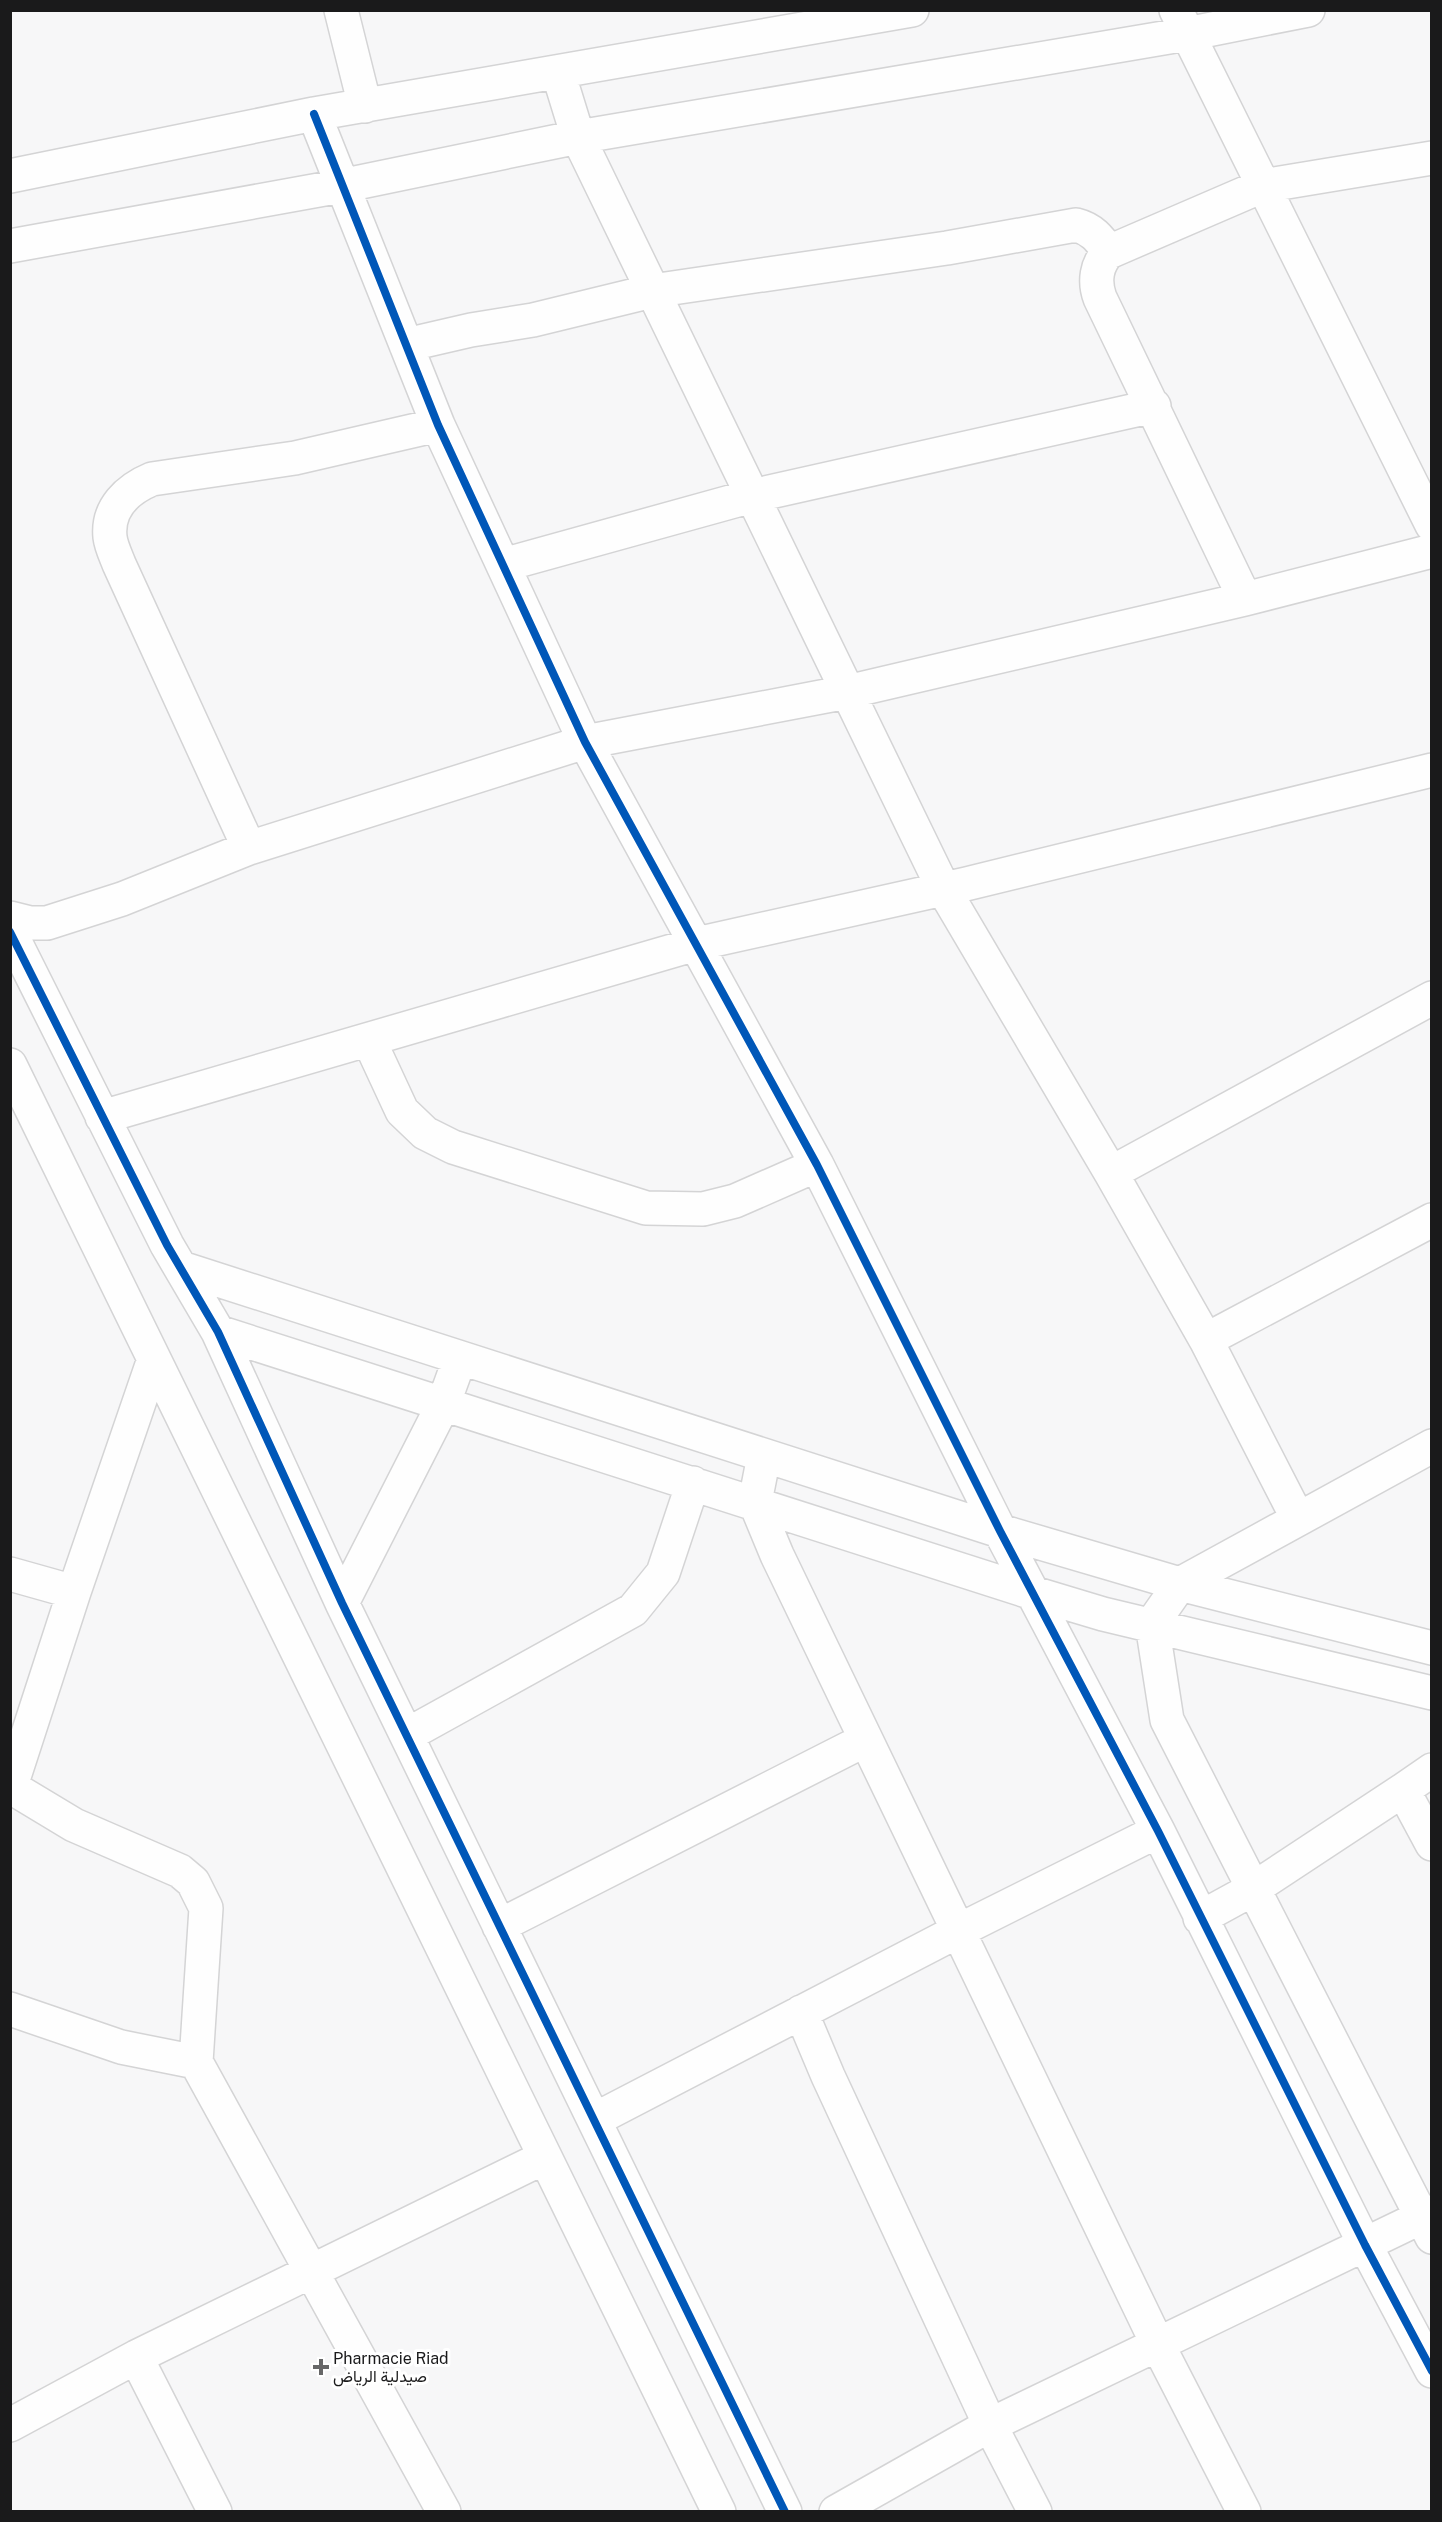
<svg xmlns="http://www.w3.org/2000/svg" width="1442" height="2522" viewBox="0 0 1442 2522" font-family="'Public Sans',Vazirmatn,sans-serif">
<style>
.lines{fill:none;stroke-linecap:round;stroke-linejoin:round}
.minor-casing{stroke:#d4d4d5;stroke-width:36}
.minor{stroke:#fefefe;stroke-width:33}
.cycleway-casing{stroke:#fff;stroke-width:11}
.cycleway{stroke:#0057b8;stroke-width:8}
.poi-dot{fill:#676768;stroke:#fff;stroke-width:2}
.labels{text-anchor:middle;dominant-baseline:central;stroke-width:6;stroke-linejoin:round;paint-order:stroke}
.poi-label{font-size:16px;fill:#1a1a1b;stroke:#fff;text-anchor:start}
</style>
<rect width="100%" height="100%" fill="#f7f7f8"/>
<g class="lines">
<defs>
<path id="minor" d="M341,10L365,106
M1176,10L1432,525
M558,72L578,137L944,890L1111,1173L1206,1340L1298,1519
M314,114L438,425L585,742L817,1165L1000,1531L1158,1831L1365,2245L1432,2371
M10,176L314,114L912,10
M10,246L341,186L578,137L1187,34L1308,10
M406,345L471,330L533,320L652,291L947,248L1076,225C1092,229 1099,238 1109,252
M503,565L752,496L1154,406
M1245,599L1100,298C1094,282 1096,264 1109,252L1262,186L1432,158
M249,848L119,564C116,556 111,546 110,537C107,508 128,489 152,479L295,458L438,425
M10,918L30,923H47L122,899L249,848L585,742L847,692L1245,599L1432,551
M10,932L167,1245L218,1332L342,1603L785,2512
M369,1040L402,1111L425,1133L453,1147L646,1208L703,1209L735,1201L817,1165
M10,1065L719,2512
M102,1117L696,944L966,884L1432,770
M1111,1173L1432,998
M181,1268L1000,1531L1180,1584L1432,1648
M218,1332L1033,1593L1103,1614L1432,1693
M1206,1340L1432,1220
M1432,1446L1180,1584L1152,1624L1167,1720L1432,2237
M764,1456L755,1502L777,1555L1158,2345L1244,2512
M10,1574L74,1592
M342,1603L443,1405L460,1358
M407,1735L633,1610L663,1573L693,1483
M1432,1770L1403,1790L1432,1844
M11,1787L74,1825L180,1871L193,1882L206,1908L196,2062
M10,1789L74,1592L154,1359
M1200,1918L1253,1889L1403,1790
M499,1926L865,1740
M10,2009L121,2047L196,2062L444,2512
M801,2012L828,2076L990,2425L1035,2512
M594,2120L958,1931L1158,1831
M136,2357L215,2512
M10,2425L136,2357L545,2157
M836,2512L990,2425L1432,2212"/>
</defs>
<use href="#minor" class="minor-casing"/>
<use href="#minor" class="minor"/>
<defs>
<path id="cycleway" d="M314,114L438,425L585,742L817,1165L1000,1531L1158,1831L1365,2245L1432,2371
M10,932L167,1245L218,1332L342,1603L785,2512"/>
</defs>
<use href="#cycleway" class="cycleway-casing"/>
<use href="#cycleway" class="cycleway"/>
</g>
<path class="poi-dot" d="M318 2358h6v6h6v6h-6v6h-6v-6h-6v-6h6z"/>
<g class="labels">
<g class="poi-label">
<text x="333" y="2358">Pharmacie Riad<tspan x="333" dy="18">صيدلية الرياض</tspan></text>
</g>
</g>
<rect width="1442" height="2522" fill="none" stroke="#1a1a1b" stroke-width="24"/>
</svg>
